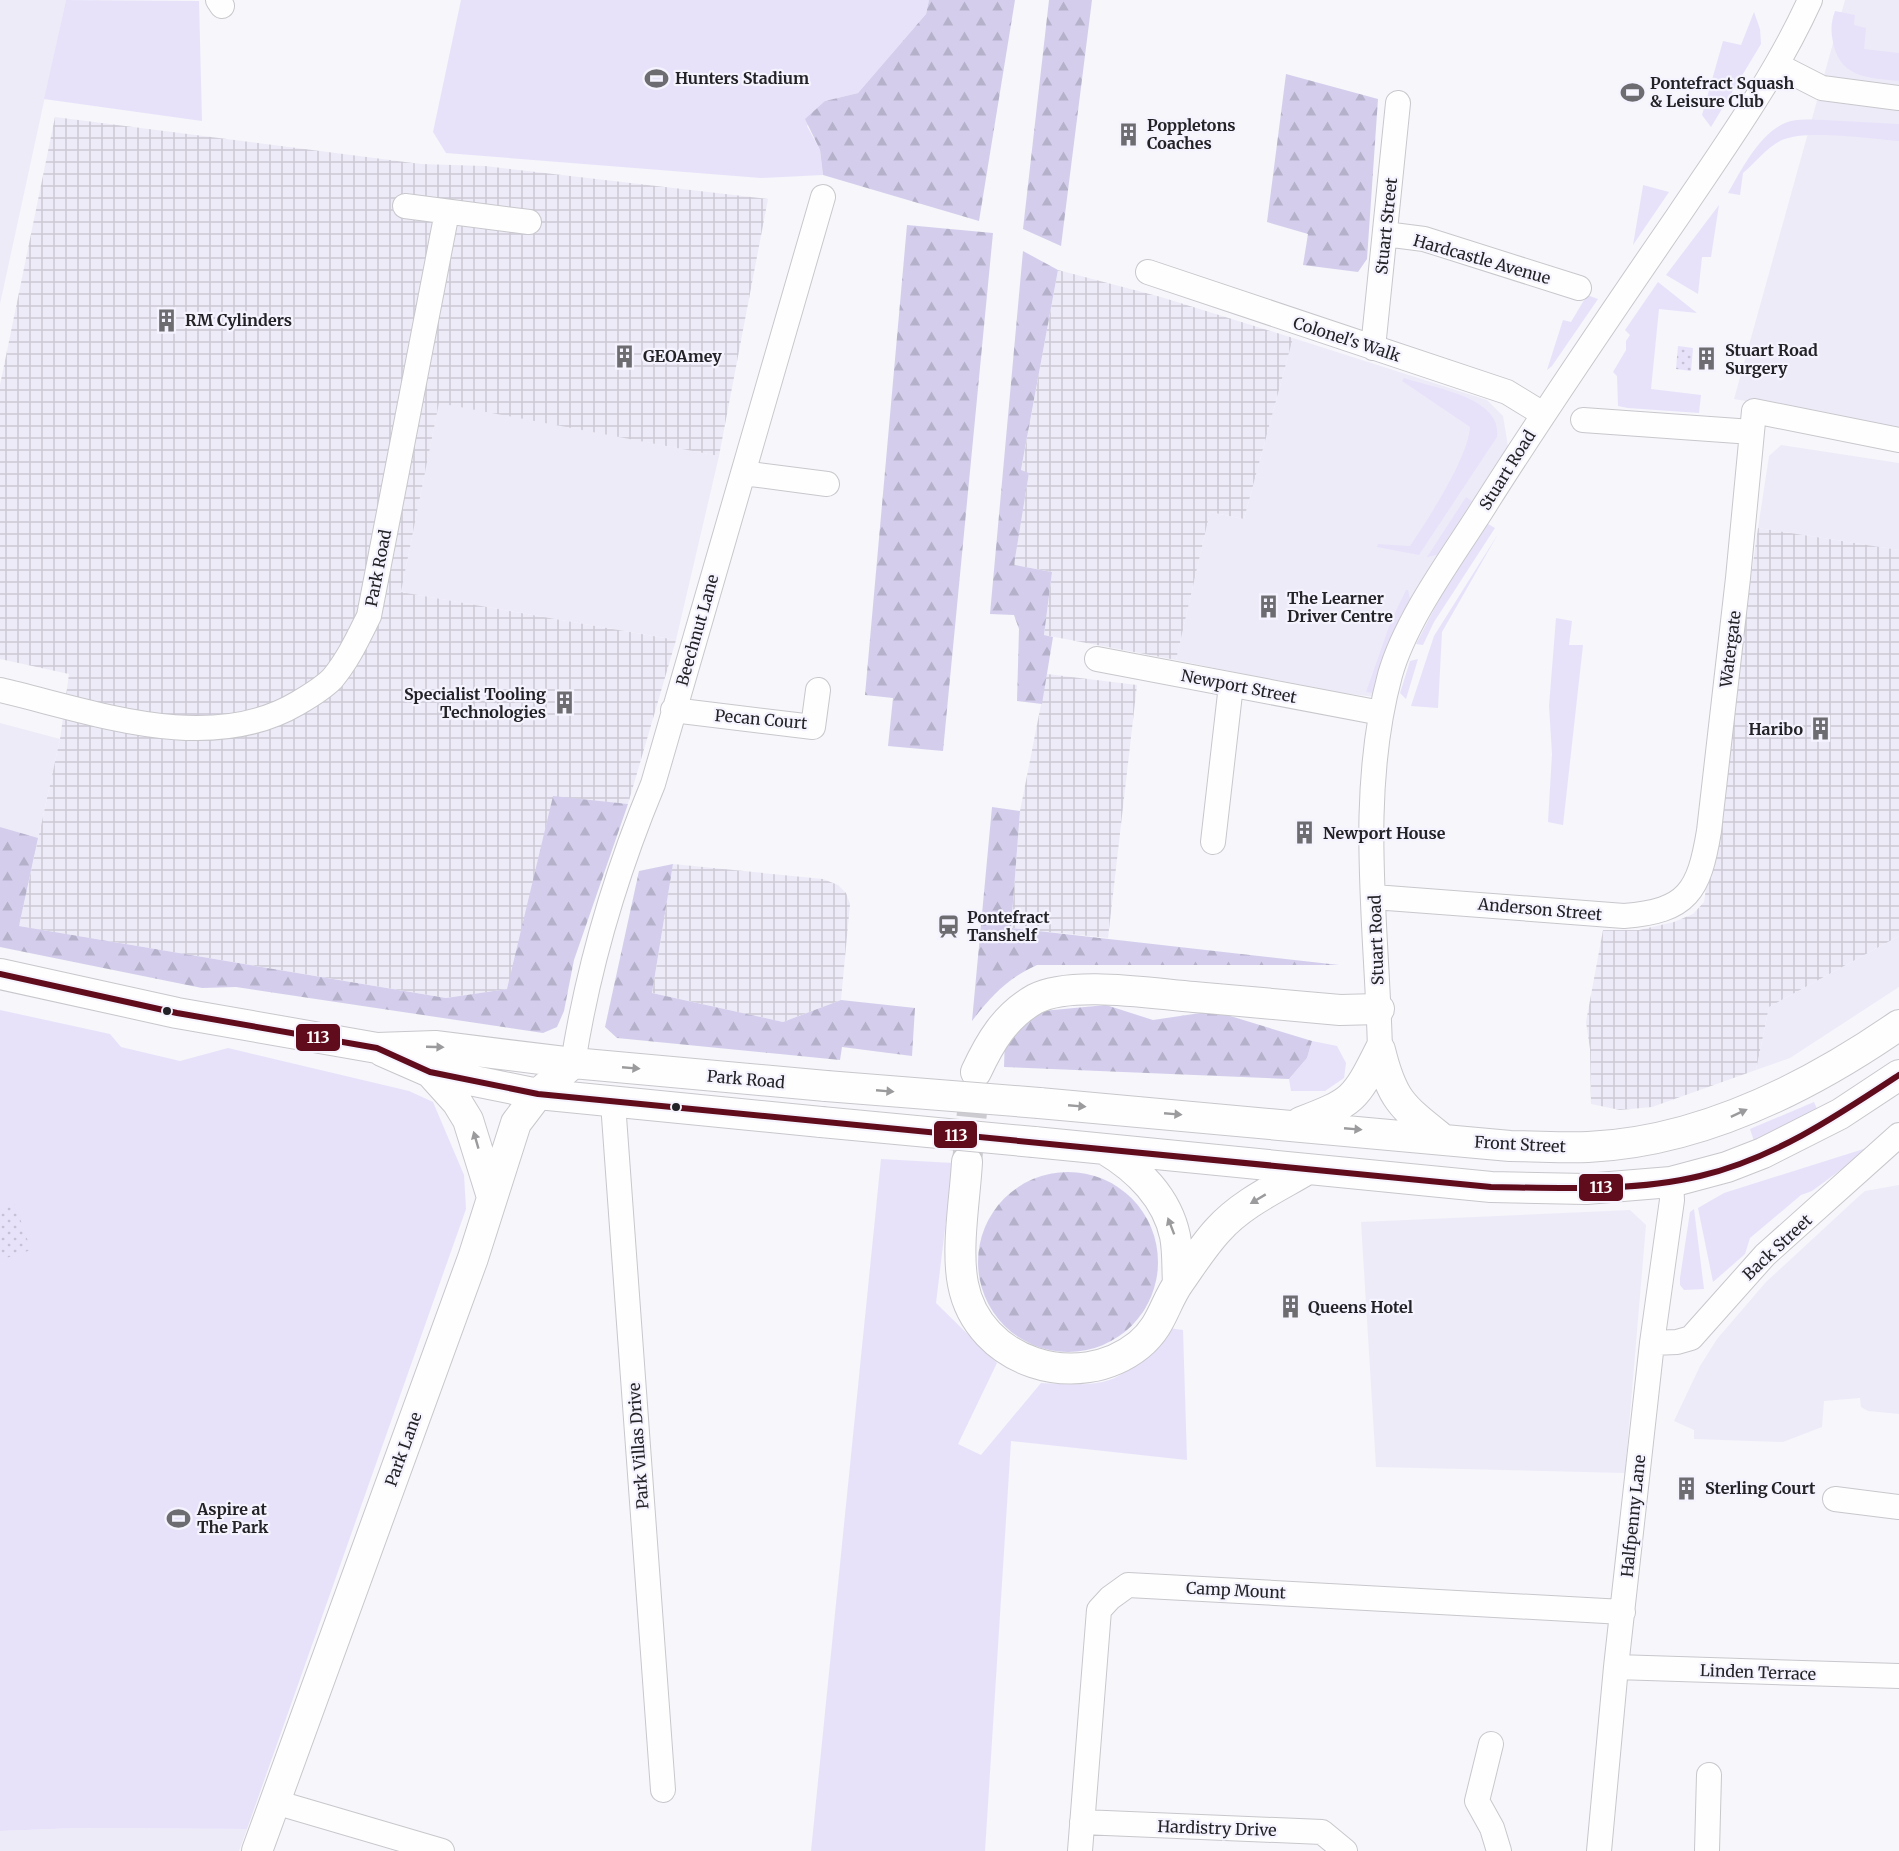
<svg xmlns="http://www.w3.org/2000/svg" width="1899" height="1851" viewBox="0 0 1899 1851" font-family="Merriweather,serif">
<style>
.built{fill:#eeebf8}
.industrial{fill:url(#industrial-grid)}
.grass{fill:#e7e2fa}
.forest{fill:url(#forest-firs)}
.garden{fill:url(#garden-dots)}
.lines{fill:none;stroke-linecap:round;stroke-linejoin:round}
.major-tunnel{stroke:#ccccd0;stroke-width:30;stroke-dasharray:30 15;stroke-linecap:butt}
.minor-casing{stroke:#c8c7cc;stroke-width:26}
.major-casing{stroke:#c8c7cc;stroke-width:32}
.minor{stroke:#fefefe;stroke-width:24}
.major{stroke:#fefefe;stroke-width:30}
.major-bridge-casing{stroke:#c8c7cc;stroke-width:32;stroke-linecap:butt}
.major-bridge{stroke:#fefefe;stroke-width:30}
.bus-1-casing{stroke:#f5f3fe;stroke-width:10}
.bus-1{stroke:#600c1c;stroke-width:6}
.oneway{fill:#9b9b9d}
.bus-dot{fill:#232226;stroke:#f5f3fe;stroke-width:2}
.labels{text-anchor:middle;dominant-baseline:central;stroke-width:4.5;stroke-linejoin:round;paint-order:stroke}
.poi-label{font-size:16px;font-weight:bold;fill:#232226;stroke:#f5f3fe;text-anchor:start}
.street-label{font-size:16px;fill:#232226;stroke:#f5f3fe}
.line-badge{stroke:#f5f3fe;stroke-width:2}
.badge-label{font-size:16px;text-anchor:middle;font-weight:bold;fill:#fff}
</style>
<defs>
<pattern id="industrial-grid" width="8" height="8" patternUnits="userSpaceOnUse" patternTransform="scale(1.5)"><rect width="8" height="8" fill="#eeebf8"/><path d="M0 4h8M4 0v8" fill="none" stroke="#ccc9d4"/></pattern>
<pattern id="forest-firs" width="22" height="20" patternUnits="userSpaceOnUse" patternTransform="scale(1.5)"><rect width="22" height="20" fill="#d4ceec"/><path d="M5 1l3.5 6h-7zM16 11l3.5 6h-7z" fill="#b6b1ca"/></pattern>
<pattern id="garden-dots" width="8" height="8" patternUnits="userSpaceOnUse" patternTransform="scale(1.5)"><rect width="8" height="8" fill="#e7e2fa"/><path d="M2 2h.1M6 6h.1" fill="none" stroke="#c6c2d6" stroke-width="1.8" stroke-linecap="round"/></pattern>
</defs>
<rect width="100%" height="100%" fill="#f6f6fb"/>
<path class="built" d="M0,0H66L0,304Z
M1845,0H1899V429L1734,399Z
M1293,338L1487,400L1503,416L1508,446L1437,555L1400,617L1375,697L1320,690L1176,660L1210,512L1244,519Z
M439,402L719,456L676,640L401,592Z
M1781,445L1899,463V550L1758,528L1769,456Z
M0,723L60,739L19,926L0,947Z
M1899,936V987L1790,1058L1756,1070L1769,1007Z
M1899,1185V1414L1868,1411L1861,1407L1860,1398L1824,1401L1822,1427L1783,1442L1694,1439V1430L1674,1421L1700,1366L1717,1339L1766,1282L1858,1197L1865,1191Z
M1630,1210L1646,1225L1625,1473L1376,1467L1361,1222Z
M78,1828L247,1829L239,1851H0V1831Z"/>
<path class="industrial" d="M55,117L421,164L485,166L768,199L719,456L439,403L401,592L676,640L628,804L553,797L508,989L446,998L19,926L60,739L69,674L0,659V385Z
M1058,270L1161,297L1293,338L1244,519L1210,512L1176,660L1044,635L1052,572L1014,565L1029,473L1021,471Z
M1758,528L1899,550V936L1769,1007L1756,1070L1652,1107L1620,1110L1591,1104L1590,1049L1586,1022L1603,930H1639L1674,922L1693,914L1704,902Z
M1047,674L1137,685L1108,938L1011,928L1020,811Z
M673,864L823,879L838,885L846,893L850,904L841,1000L783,1022L652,993Z"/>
<path class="grass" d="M66,0L199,1L202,121L44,99Z
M461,0H929L926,14L858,93L825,101L807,126L820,150L823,175L761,178L446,153L433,132Z
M1835,11L1855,15L1854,25L1866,28L1864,49L1899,53V81C1872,78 1843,79 1834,47C1831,33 1830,25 1835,11Z
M1754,12L1760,29L1761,44L1711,127L1702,115L1723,41L1741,45Z
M1824,120L1899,124V141C1871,139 1807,129 1782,140C1768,146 1755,163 1743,173L1740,195L1728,193C1742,169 1759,134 1785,123C1796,118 1812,120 1824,120Z
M1643,185L1669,192L1633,245L1643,186Z
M1719,205L1711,257H1702L1698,294L1666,275Z
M1658,282L1697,313L1659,309L1651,389L1701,395L1699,413L1628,408L1618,406L1617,376L1613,372L1626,350V341L1630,335L1625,330Z
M1587,295L1598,299L1552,366L1547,370L1563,320L1571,322Z
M1404,378C1433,388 1503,397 1497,437L1419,555L1377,547L1378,544L1410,546C1428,519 1468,458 1470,427L1402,381Z
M1466,497L1472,501L1437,555L1427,557Z
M1488,524L1495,528L1434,622L1423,645L1416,644L1443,592Z
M1498,534L1442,632L1438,708L1411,706L1434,636Z
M1406,590H1408L1410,599L1400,617L1372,693L1366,692L1391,621Z
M1556,618L1572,621L1569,645H1583L1563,825L1548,822L1552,754L1549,706Z
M1418,659L1406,699L1400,693L1410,661Z
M0,1010L110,1034L121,1047L180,1061L228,1048L409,1091L433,1102L464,1175L466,1209L247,1829L78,1828L0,1831Z
M1312,1041L1337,1046L1346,1063L1344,1078L1325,1091H1291L1289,1079L1307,1058Z
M1814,1102L1817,1109L1754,1141L1750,1129Z
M1873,1146L1812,1191L1801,1195L1750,1238L1745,1254L1713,1282L1698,1208L1724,1193Z
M881,1159L953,1163L936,1303L997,1363L958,1444L981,1455L1041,1383C1114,1387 1120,1385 1168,1328L1183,1330L1187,1460L1011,1441L985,1851H811Z
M1694,1209L1704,1289L1684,1290L1680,1285V1278L1690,1212Z"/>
<path class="forest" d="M929,0H1015L979,221L823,175L820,150L805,119L825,101L858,93L926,14Z
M1049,0H1092L1061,246L1023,229Z
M1286,74L1378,99L1367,259L1358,272L1303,265L1308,234L1267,222Z
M907,225L993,233L943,751L888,746L893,698L865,695Z
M1023,251L1058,270L1021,470L1029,473L1014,565L1052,572L1044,635L1053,637L1042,704L1017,701L1019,629L1014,615L990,614Z
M553,796L628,804L574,960L564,1011L557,1027L543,1033L236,987L202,988L0,947V827L38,838L19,926L446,998L507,989Z
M992,807L1020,811L1011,928L1339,965H1037C1008,978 991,996 972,1021Z
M673,864L652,993L783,1022L841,1000L915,1008L912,1056L842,1047L840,1060L617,1038L605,1027L639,871Z
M1106,1005L1153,1020L1214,1011L1312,1041L1307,1058L1289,1079L1004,1067L1005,1036L1032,1012Z
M978 1262a90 90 0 1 1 180 0a90 90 0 1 1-180 0Z"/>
<path class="garden" d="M1678,346L1693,348L1691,371L1676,369Z
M15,1204L31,1250L0,1260V1209Z"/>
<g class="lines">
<path class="major-tunnel" d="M967,1162L976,1072"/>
<defs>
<path id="minor" d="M218,0L222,6
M1777,65L1822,88L1899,98
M405,206L529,222
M1385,234L1424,239L1579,288
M1148,272L1507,392L1543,414
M1373,348L1398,103
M1583,420L1752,432
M743,473L827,484
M1097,659L1381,713
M0,690C94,712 209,756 298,703C310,696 323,688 332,679C348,660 358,638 369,616L447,212
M673,710L813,727L818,690
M1213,842L1231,685
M1374,897L1624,916C1688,911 1699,891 1709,831L1738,578L1754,411L1899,440
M1380,1050C1377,926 1357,797 1390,675C1406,618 1453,556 1485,505C1547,407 1612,312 1678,216C1725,146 1775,77 1810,0
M573,1063C588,967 616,873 653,784L823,197
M613,1103L663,1790
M1652,1343L1677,1342L1691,1338L1765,1255L1899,1135
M1835,1499L1899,1507
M1616,1667L1899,1676
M1491,1744L1477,1801L1492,1828L1499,1851
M275,1802L442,1851
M1082,1822L1322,1832L1345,1851
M1080,1851L1099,1610L1110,1598L1128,1585L1623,1612
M1599,1851L1616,1667L1652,1343L1672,1200L1671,1182
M1707,1851L1709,1775"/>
<path id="major" d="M0,974L177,1013L377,1048L435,1046L573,1063L826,1086
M1380,1050C1392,1099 1401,1106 1440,1137
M382,1051L430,1072L538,1094L821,1122
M430,1072L457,1102L468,1120L492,1197
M976,1072C990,1042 1005,1016 1035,999C1071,980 1154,994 1194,997C1243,1001 1292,1006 1340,1010L1379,1009
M1039,1103L1510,1146C1536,1146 1562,1148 1588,1147C1700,1142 1808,1088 1899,1025
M1301,1122C1353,1102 1355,1100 1380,1050
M1034,1142L1491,1187L1586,1189L1671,1182L1727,1167L1763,1153L1840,1114L1899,1075
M1106,1150C1138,1169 1167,1198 1175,1236C1178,1251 1177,1268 1178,1283
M967,1162C965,1199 956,1248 963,1284C978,1363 1078,1394 1139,1345C1163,1325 1164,1303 1180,1281C1192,1264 1204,1245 1218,1230C1242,1203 1278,1187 1308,1169
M257,1851L473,1258L516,1123L538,1094L573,1063"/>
</defs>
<use href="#minor" class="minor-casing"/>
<use href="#major" class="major-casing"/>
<use href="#minor" class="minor"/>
<use href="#major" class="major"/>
<defs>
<path id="major-bridge" d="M826,1086L1039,1103
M821,1122L1034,1142"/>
</defs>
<use href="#major-bridge" class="major-bridge-casing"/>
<use href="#major-bridge" class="major-bridge"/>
<defs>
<path id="bus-1" d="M0,974L177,1013L377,1048L430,1072L538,1094L1491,1187C1560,1188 1633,1192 1700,1176C1773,1159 1837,1116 1899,1075"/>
</defs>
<use href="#bus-1" class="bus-1-casing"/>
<use href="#bus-1" class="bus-1"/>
</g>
<defs><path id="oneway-solid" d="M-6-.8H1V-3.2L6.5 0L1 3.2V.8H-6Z" transform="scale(1.5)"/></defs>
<g class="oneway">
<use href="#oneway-solid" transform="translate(435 1047) rotate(2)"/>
<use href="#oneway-solid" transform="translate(631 1068) rotate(5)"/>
<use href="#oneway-solid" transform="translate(885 1091) rotate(5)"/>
<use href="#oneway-solid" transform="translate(1077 1106) rotate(5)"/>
<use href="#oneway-solid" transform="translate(1739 1113) rotate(-25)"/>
<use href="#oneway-solid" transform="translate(1173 1114) rotate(5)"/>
<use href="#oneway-solid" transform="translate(1353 1129) rotate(5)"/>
<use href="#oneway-solid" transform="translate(476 1140) rotate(-106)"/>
<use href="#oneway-solid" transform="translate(1258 1199) rotate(149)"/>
<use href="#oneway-solid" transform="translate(1171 1226) rotate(-111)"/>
</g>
<defs>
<symbol id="stadium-bare" viewBox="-9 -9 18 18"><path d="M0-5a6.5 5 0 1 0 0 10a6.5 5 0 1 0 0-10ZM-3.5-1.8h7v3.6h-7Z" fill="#6d6c71" stroke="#f5f3fe" stroke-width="2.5" paint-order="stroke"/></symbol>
<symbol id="building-bare" viewBox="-9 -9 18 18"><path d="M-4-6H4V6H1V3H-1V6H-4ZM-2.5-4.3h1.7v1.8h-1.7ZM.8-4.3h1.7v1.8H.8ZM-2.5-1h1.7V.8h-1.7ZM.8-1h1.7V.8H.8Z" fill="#6d6c71" stroke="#f5f3fe" stroke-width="2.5" paint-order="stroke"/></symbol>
<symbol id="station-bare" viewBox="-9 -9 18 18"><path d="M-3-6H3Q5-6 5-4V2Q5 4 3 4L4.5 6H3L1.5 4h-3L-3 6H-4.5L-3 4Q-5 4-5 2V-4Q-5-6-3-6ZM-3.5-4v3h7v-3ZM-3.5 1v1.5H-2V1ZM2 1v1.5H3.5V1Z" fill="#6d6c71" stroke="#f5f3fe" stroke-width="2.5" paint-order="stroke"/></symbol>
</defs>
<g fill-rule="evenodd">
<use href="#stadium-bare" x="640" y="62" width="33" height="33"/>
<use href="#stadium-bare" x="1616" y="76" width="33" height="33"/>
<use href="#building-bare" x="1112" y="118" width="33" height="33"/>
<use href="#building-bare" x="150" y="304" width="33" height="33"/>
<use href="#building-bare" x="608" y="340" width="33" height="33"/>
<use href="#building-bare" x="1690" y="342" width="33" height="33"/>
<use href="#building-bare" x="1252" y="590" width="33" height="33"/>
<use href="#building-bare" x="548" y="686" width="33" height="33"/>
<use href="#building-bare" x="1804" y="712" width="33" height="33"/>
<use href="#building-bare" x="1288" y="816" width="33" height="33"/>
<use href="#station-bare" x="932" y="910" width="33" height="33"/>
<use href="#building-bare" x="1274" y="1290" width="33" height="33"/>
<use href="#building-bare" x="1670" y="1472" width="33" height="33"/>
<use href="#stadium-bare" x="162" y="1502" width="33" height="33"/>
</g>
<g class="bus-dot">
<circle cx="167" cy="1011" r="5"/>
<circle cx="676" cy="1107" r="5"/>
</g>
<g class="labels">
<g class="poi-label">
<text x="675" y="78">Hunters Stadium</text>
<text x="1650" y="83">Pontefract Squash<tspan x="1650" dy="18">&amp; Leisure Club</tspan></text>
<text x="1147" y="125">Poppletons<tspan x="1147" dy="18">Coaches</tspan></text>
<text x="185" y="320">RM Cylinders</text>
<text x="1725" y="350">Stuart Road<tspan x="1725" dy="18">Surgery</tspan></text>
<text x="643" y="356">GEOAmey</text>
<text x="1287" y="598">The Learner<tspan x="1287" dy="18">Driver Centre</tspan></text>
<text x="546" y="694" text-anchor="end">Specialist Tooling<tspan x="546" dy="18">Technologies</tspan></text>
<text x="1803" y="729" text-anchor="end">Haribo</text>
<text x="1323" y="833">Newport House</text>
<text x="967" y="917">Pontefract<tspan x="967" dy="18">Tanshelf</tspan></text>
<text x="1308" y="1307">Queens Hotel</text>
<text x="1705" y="1488">Sterling Court</text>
<text x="197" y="1509">Aspire at<tspan x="197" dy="18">The Park</tspan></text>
</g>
<g class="street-label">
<text transform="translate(1386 226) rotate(-84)">Stuart Street</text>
<text transform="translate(1482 259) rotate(16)">Hardcastle Avenue</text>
<text transform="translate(1347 339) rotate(18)">Colonel's Walk</text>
<text transform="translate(1507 470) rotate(-58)">Stuart Road</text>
<text transform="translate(378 568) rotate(-79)">Park Road</text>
<text transform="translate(697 630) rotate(-74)">Beechnut Lane</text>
<text transform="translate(1730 649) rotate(-83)">Watergate</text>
<text transform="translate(1239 686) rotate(11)">Newport Street</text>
<text transform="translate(761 719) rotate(5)">Pecan Court</text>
<text transform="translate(1540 909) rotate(5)">Anderson Street</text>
<text transform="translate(1376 940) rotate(-92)">Stuart Road</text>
<text transform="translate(746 1079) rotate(5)">Park Road</text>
<text transform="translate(1520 1144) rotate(3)">Front Street</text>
<text transform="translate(1777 1247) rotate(-43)">Back Street</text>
<text transform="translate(638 1446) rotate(-94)">Park Villas Drive</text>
<text transform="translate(403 1449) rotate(-70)">Park Lane</text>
<text transform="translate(1633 1516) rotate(-84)">Halfpenny Lane</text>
<text transform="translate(1236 1590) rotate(3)">Camp Mount</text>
<text transform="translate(1758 1672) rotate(2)">Linden Terrace</text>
<text transform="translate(1217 1828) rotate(2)">Hardistry Drive</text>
</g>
</g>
<g class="line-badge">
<rect x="295" y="1023" width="46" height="29" rx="6" fill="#600c1c"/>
<rect x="933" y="1120" width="45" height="29" rx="6" fill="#600c1c"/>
<rect x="1578" y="1173" width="46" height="29" rx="6" fill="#600c1c"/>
</g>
<g class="badge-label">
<text x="318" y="1043">113</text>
<text x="956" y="1141">113</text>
<text x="1601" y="1193">113</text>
</g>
</svg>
